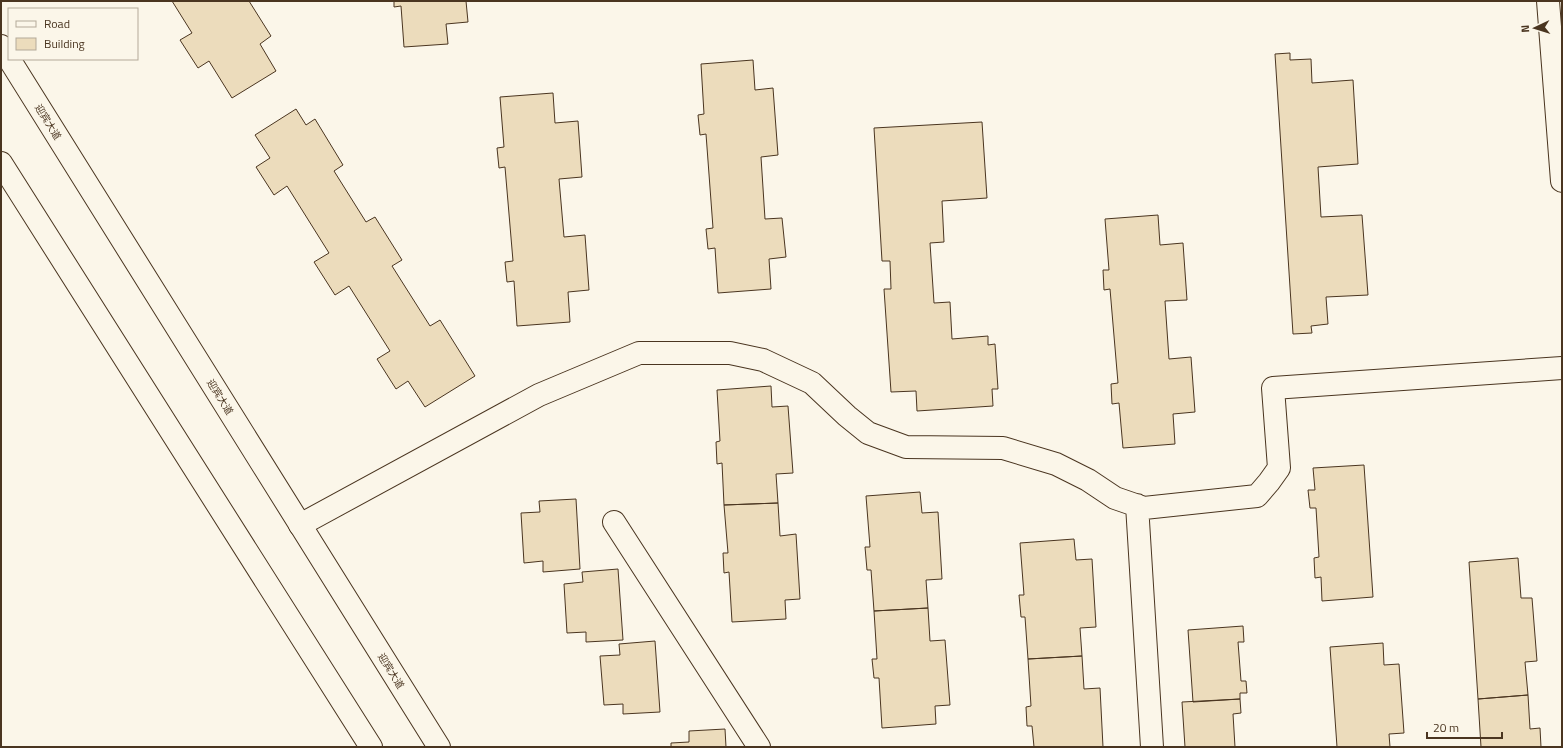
<svg xmlns="http://www.w3.org/2000/svg" width="1563" height="748" viewBox="0 0 1563 748" font-family="'Titillium Web','Noto Sans SC',sans-serif">
<style>
.building{fill:#ecdcbc;stroke:#4a3520}
.lines{fill:none;stroke-linecap:round;stroke-linejoin:round}
.minor-casing{stroke:#4a3520;stroke-width:24}
.major-casing{stroke:#4a3520;stroke-width:24}
.minor{stroke:#fbf6e9;stroke-width:22}
.major{stroke:#fbf6e9;stroke-width:22}
.labels{text-anchor:middle;dominant-baseline:central;stroke-width:3;stroke-linejoin:round;paint-order:stroke}
.street-label{font-size:10px;fill:#4a3520;stroke:#fbf6e9}
</style>
<rect width="100%" height="100%" fill="#fbf6e9"/>
<path class="building" d="M172,1H249L271,36L260,44L276,71L232,98L209,61L198,68L180,40L192,33Z
M394,1H466L468,22L446,24L448,44L404,47L401,6L394,7Z
M1290,53V60L1311,59L1312,83L1353,80L1358,164L1318,167L1321,217L1362,215L1368,295L1326,297L1328,324L1311,326L1312,333L1293,334L1275,54Z
M753,60L755,90L773,88L778,155L761,157L765,219L782,218L786,257L769,259L771,289L718,293L715,248L708,249L706,229L713,228L706,134L700,135L698,115L704,114L701,64Z
M553,93L555,123L578,121L582,177L559,179L564,237L585,235L589,290L568,292L570,322L517,326L514,281L507,282L505,262L513,261L505,167L499,168L497,148L504,147L500,97Z
M296,109L306,125L315,119L343,165L334,171L366,222L375,217L402,260L392,266L430,326L440,320L475,376L425,407L408,381L396,389L377,359L390,351L349,286L335,295L314,262L329,253L287,186L274,195L256,167L270,158L255,135Z
M982,122L987,198L942,201L944,242L930,243L934,303L950,302L952,339L988,336V345L995,344L998,389H992L993,406L917,411L916,391L891,392L884,289H891L890,261H882L874,128Z
M1158,215L1160,245L1183,243L1187,300L1165,301L1169,359L1191,357L1195,412L1173,414L1175,444L1123,448L1119,403L1112,404L1111,384L1118,383L1110,289L1104,290L1103,270H1109L1105,219Z
M771,386L772,407L788,406L793,473L776,474L778,503L724,505L722,463L717,464L716,442L720,441L717,390Z
M1364,465L1373,597L1322,601L1321,577L1315,578L1314,558L1319,557L1316,508H1310L1308,490H1315L1313,468Z
M920,492L922,513L938,512L942,579L926,580L928,608L874,611L871,570H867L865,547H870L866,496Z
M576,499L580,569L543,572V561L524,563L521,513L540,512L539,501Z
M778,503L780,536L796,534L800,599L785,600L786,619L732,622L729,572L724,573L723,553H728L724,505Z
M1074,539L1076,560L1092,559L1096,627L1080,628L1082,656L1028,659L1025,617H1021L1019,595H1024L1020,543Z
M1518,558L1521,598H1532L1537,661L1525,662L1528,695L1478,699L1469,562Z
M618,569L623,640L586,642V632L567,633L564,584L583,582L582,572Z
M928,608L930,641L945,640L950,705L935,706L936,724L882,728L879,678H874L872,659H877L874,611Z
M1243,626L1244,642H1238L1241,681H1246L1247,693H1240V699L1193,702L1188,630Z
M655,641L660,712L623,714V704L604,705L600,656L620,655L619,644Z
M1383,643L1384,665L1399,664L1404,733L1389,734L1390,747H1337L1330,647Z
M1082,656L1084,689L1100,688L1103,747H1034L1032,726H1027L1026,707L1031,706L1028,659Z
M1528,695L1530,729L1540,728L1541,747H1481L1478,699Z
M1240,699L1241,713L1233,714L1235,747H1185L1182,702Z
M725,729L726,747H671V743L689,742V731Z"/>
<g class="lines">
<defs>
<path id="minor" d="M1548,1L1562,181
M1137,505L1152,747
M614,522L759,747
M300,525L539,395L639,353H730L763,360L812,383L847,416L868,433L906,447L1003,448L1056,464L1088,480L1115,498L1144,508L1257,496L1269,482L1279,468L1273,388L1562,368"/>
<path id="major" d="M1,46L439,747
M1,163L371,747"/>
</defs>
<use href="#minor" class="minor-casing"/>
<use href="#major" class="major-casing"/>
<use href="#minor" class="minor"/>
<use href="#major" class="major"/>
</g>
<g class="labels">
<g class="street-label">
<text transform="translate(48 122) rotate(58)">迎宾大道</text>
<text transform="translate(220 397) rotate(58)">迎宾大道</text>
<text transform="translate(391 671) rotate(58)">迎宾大道</text>
</g>
</g>
<rect width="1563" height="748" fill="none" stroke="#4a3520" stroke-width="4"/>
<rect x="8" y="8" width="130" height="52" fill="#fbf6e9" stroke="#b4a999"/>
<rect x="16" y="21" width="20" height="6" fill="#fbf6e9" stroke="#b4a999"/>
<text x="44" y="28" font-size="12" fill="#4a3520">Road</text>
<rect x="16" y="38" width="20" height="12" fill="#ecdcbc" stroke="#b4a999"/>
<text x="44" y="48" font-size="12" fill="#4a3520">Building</text>
<g transform="translate(1535 28) rotate(266)" stroke="#fbf6e9" stroke-width="3" paint-order="stroke">
<path d="M0-3L7 15L0 10L-7 15Z" fill="#4a3520"/>
<text y="-6" font-size="11" font-weight="bold" text-anchor="middle" fill="#4a3520">N</text>
</g>
<path d="M1427 732v6h75v-6" fill="none" stroke="#4a3520" stroke-width="2"/>
<text x="1433" y="732" font-size="12" fill="#4a3520" stroke="#fbf6e9" stroke-width="3" paint-order="stroke">20 m</text>
</svg>
